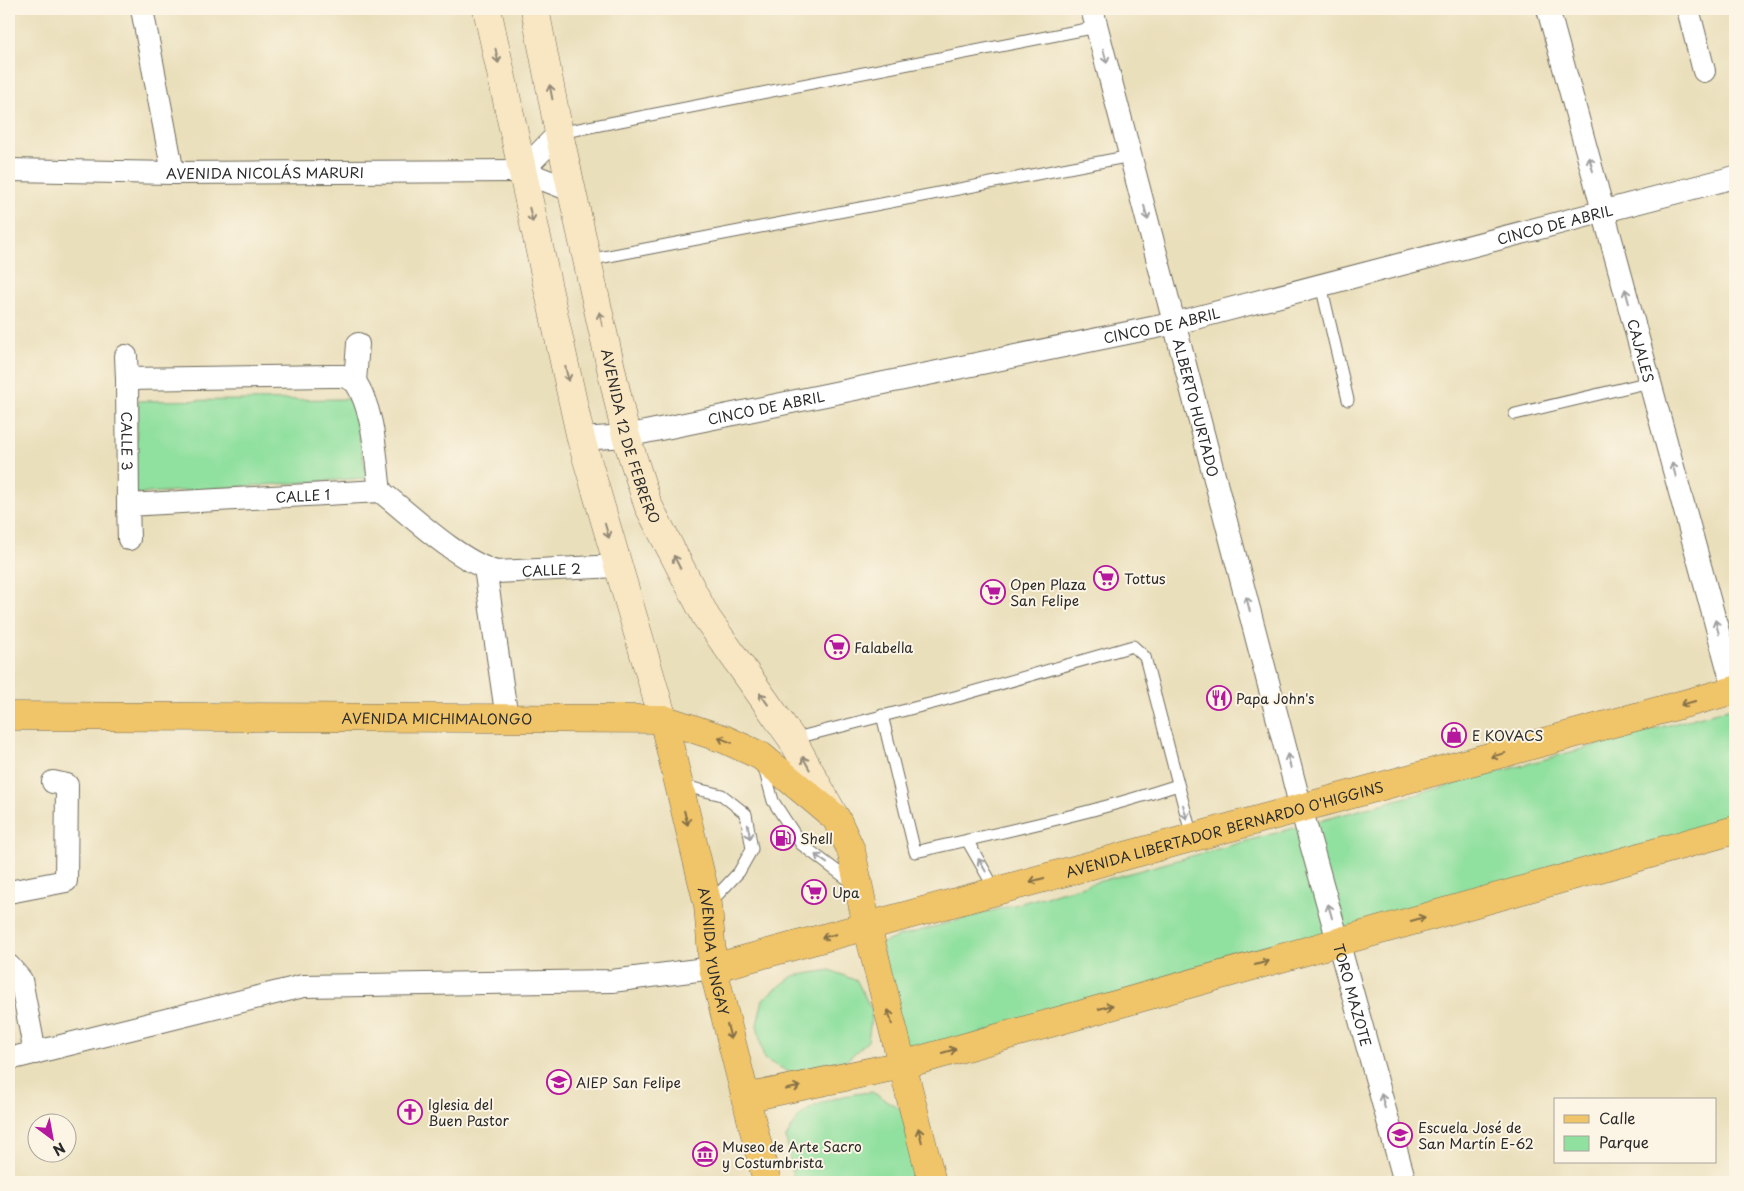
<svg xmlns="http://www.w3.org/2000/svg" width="1744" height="1191" viewBox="0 0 1744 1191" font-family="'Playpen Sans',sans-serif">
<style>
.green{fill:#90e09f;stroke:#5e8665}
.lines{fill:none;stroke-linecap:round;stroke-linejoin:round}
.lane-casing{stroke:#6e6a5d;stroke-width:13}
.street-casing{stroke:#6e6a5d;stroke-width:24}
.secondary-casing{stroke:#6e6a5d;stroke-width:29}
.primary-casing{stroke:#6e6a5d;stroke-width:29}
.lane{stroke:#fff;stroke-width:11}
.street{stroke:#fff;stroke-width:22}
.secondary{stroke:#f9e7c3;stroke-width:28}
.primary{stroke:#f0c469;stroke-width:28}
.oneway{stroke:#928977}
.oneway2{stroke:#a0a0a0}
.oneway3{stroke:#847047}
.labels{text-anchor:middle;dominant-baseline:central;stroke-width:4;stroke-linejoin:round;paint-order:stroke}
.street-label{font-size:14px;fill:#2b2b2b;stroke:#fcf5e5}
.poi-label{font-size:14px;fill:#2b2b2b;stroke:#fcf5e5;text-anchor:start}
</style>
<rect width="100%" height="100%" fill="#fcf5e5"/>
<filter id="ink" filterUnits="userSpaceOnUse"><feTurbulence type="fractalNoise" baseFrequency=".02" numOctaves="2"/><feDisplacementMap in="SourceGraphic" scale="10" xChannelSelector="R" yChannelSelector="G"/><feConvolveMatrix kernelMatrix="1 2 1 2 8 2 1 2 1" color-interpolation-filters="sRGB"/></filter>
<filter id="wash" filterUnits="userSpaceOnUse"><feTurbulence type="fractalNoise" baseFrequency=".0096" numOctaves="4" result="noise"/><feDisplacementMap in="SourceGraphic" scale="20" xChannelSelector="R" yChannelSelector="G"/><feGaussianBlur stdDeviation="1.12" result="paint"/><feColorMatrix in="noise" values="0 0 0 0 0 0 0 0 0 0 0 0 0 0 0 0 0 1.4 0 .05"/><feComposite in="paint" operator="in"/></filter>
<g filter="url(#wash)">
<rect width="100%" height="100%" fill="#eadfbb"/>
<path class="green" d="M352,399L367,478L134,494L138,401Z
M1735,707V823L920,1050L905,1047L881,944L897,937Z
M830,970L857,981L872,1011L868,1041L837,1069L799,1077L764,1059L757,1025L763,999L793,976Z
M872,1092L901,1109L919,1182H794L786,1138C790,1131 795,1120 801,1115C821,1099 848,1094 872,1092Z"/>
</g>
<g filter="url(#ink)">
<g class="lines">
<defs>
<path id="lane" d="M559,133L1097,27
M588,260L1131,156
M1321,285L1348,400
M1515,414L1650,382
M882,715L915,852C1004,832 1092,813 1178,785
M792,739L937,702L1133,646L1145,657L1192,837
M763,764L773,801L801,844L854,884
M680,785L722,795L746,814L752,849L739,872L709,904
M967,840L996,891"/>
<g id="street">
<path d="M142,9L173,173"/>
<path id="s1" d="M1092,9L1301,808L1405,1182"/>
<path id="s2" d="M1548,9L1735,694"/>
<path d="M1688,9L1704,71"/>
<path id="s3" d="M9,170L173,173L522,171L573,191"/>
<path d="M522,171L559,133"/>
<path d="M126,356L127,379L331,376H343L355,381L358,344"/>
<path id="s4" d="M127,379L128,505"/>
<path d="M355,381C375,413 375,455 380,491"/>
<path id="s5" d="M581,439L626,436L1176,323L1735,177"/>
<path id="s6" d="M129,539L128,505L380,491C412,516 457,560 496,572L617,566"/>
<path d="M485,568L507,719"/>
<path d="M9,892L66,881L67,785L53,782"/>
<path d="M9,966L21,980L35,1053"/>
<path d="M9,1059L303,986L612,981L713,968"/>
</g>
<g id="secondary">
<path d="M487,9L581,439L663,719"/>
<path id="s7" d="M535,9L559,133L626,436L648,505L706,617L792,739L835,817"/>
</g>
<g id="primary">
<path id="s8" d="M9,716L663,719L724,739L761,756L836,818L851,850L867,926L932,1182"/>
<path id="s9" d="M663,719L708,905L713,968L767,1182"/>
<path id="s10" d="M713,968L1735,690"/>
<path d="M745,1098L902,1065L1735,830"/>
</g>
</defs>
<use href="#lane" class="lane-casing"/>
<use href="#street" class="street-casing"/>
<use href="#secondary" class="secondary-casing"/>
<use href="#primary" class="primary-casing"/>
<use href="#lane" class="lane"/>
<use href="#street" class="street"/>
<use href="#secondary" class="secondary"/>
<use href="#primary" class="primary"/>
</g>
<defs><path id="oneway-shaft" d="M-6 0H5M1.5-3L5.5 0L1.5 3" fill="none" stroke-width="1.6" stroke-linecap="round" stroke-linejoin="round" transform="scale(1.25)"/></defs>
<g class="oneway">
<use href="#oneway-shaft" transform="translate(497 56) rotate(78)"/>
<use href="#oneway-shaft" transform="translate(551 92) rotate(-101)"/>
<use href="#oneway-shaft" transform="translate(531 215) rotate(77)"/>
<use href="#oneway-shaft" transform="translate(601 319) rotate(-102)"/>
<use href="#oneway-shaft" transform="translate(567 374) rotate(77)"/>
<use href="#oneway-shaft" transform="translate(607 531) rotate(74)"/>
<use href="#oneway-shaft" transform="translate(677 562) rotate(-117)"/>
<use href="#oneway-shaft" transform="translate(764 699) rotate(-125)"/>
<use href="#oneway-shaft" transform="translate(806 763) rotate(-119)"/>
</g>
<g class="oneway2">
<use href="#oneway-shaft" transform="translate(1105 56) rotate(75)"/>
<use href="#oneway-shaft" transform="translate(1591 164) rotate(-105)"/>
<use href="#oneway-shaft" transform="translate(1146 213) rotate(75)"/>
<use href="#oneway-shaft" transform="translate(1627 296) rotate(-105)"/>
<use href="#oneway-shaft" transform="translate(1674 470) rotate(-105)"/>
<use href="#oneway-shaft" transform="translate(1248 604) rotate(-104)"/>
<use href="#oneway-shaft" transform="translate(1717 627) rotate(-105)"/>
<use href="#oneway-shaft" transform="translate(1289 761) rotate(-104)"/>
<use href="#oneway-shaft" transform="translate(1185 812) rotate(75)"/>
<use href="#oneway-shaft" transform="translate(749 832) rotate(80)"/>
<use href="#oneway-shaft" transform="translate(821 859) rotate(-144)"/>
<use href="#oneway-shaft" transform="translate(982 865) rotate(-120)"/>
<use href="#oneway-shaft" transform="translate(1330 911) rotate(-106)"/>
<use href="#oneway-shaft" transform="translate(1383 1101) rotate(-105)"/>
</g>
<g class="oneway3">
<use href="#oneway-shaft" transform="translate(1688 703) rotate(165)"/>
<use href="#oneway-shaft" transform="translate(725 740) rotate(-158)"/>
<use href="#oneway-shaft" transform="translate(1498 755) rotate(165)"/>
<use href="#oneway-shaft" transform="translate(686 818) rotate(76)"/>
<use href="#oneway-shaft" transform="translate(1037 880) rotate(165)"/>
<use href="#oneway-shaft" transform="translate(1418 919) rotate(-16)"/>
<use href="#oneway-shaft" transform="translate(829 936) rotate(165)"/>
<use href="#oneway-shaft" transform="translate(1262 963) rotate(-16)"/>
<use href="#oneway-shaft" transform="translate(1106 1007) rotate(-16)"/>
<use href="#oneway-shaft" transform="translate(890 1017) rotate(-104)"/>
<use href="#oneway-shaft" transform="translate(729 1032) rotate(76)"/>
<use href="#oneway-shaft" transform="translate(949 1051) rotate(-16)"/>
<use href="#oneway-shaft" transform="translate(793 1088) rotate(-12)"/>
<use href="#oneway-shaft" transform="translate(920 1135) rotate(-104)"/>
</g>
</g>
<defs>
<symbol id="supermarket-ring" viewBox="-11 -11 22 22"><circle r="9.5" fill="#fcf5e5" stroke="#b5179e" stroke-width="1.5"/><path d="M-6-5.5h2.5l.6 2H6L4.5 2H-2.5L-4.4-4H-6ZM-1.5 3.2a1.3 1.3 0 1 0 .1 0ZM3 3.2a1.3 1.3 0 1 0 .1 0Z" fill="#b5179e"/></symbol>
<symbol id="restaurant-ring" viewBox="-11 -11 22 22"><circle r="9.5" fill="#fcf5e5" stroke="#b5179e" stroke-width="1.5"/><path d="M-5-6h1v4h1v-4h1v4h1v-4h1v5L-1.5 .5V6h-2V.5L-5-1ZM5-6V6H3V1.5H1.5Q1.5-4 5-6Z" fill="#b5179e"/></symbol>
<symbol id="shop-ring" viewBox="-11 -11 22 22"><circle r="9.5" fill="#fcf5e5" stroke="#b5179e" stroke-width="1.5"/><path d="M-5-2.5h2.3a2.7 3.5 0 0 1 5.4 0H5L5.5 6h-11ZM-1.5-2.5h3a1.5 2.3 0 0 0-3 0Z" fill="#b5179e"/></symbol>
<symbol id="fuel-ring" viewBox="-11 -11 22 22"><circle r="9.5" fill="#fcf5e5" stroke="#b5179e" stroke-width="1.5"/><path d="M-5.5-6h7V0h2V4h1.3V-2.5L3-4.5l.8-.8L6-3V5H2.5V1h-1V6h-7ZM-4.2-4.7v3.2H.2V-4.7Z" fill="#b5179e"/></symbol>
<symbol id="university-ring" viewBox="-11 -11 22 22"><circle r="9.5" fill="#fcf5e5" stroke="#b5179e" stroke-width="1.5"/><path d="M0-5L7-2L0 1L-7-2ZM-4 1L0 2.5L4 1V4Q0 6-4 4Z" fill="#b5179e"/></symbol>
<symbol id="church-ring" viewBox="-11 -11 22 22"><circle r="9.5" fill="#fcf5e5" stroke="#b5179e" stroke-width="1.5"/><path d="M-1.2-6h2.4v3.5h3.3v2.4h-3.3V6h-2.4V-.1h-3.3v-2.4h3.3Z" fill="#b5179e"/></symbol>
<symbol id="school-ring" viewBox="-11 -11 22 22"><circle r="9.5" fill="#fcf5e5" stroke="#b5179e" stroke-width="1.5"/><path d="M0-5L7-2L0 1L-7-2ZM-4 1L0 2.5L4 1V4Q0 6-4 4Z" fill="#b5179e"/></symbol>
<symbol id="museum-ring" viewBox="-11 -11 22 22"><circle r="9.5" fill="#fcf5e5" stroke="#b5179e" stroke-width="1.5"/><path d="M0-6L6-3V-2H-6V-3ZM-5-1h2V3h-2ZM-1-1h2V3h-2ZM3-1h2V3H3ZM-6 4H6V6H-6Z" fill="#b5179e"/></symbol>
</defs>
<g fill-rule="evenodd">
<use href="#supermarket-ring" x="1092" y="564" width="28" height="28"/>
<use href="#supermarket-ring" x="979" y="578" width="28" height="28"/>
<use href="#supermarket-ring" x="823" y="633" width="28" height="28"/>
<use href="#restaurant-ring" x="1205" y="684" width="28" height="28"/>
<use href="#shop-ring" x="1440" y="721" width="28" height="28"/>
<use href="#fuel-ring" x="769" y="824" width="28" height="28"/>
<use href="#supermarket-ring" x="800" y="878" width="28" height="28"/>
<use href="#university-ring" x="545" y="1068" width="28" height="28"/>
<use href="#church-ring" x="396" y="1098" width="28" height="28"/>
<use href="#school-ring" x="1386" y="1121" width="28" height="28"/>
<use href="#museum-ring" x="691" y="1140" width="28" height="28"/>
</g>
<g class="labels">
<g class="street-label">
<text stroke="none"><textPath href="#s3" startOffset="256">AVENIDA NICOLÁS MARURI</textPath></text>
<text stroke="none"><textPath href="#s5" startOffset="998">CINCO DE ABRIL</textPath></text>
<text stroke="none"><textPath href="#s5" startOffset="592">CINCO DE ABRIL</textPath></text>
<text stroke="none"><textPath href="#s2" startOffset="354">CAJALES</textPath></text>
<text stroke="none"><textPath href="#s5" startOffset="188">CINCO DE ABRIL</textPath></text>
<text stroke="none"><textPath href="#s1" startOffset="412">ALBERTO HURTADO</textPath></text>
<text stroke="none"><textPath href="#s7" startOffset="438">AVENIDA 12 DE FEBRERO</textPath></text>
<text stroke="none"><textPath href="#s4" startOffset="62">CALLE 3</textPath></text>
<text stroke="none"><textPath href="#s6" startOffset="209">CALLE 1</textPath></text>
<text stroke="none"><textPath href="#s6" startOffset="484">CALLE 2</textPath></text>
<text stroke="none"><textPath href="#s8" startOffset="428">AVENIDA MICHIMALONGO</textPath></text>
<text stroke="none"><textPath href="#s10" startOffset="530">AVENIDA LIBERTADOR BERNARDO O'HIGGINS</textPath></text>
<text stroke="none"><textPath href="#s9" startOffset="238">AVENIDA YUNGAY</textPath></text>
<text stroke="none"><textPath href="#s1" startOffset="1020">TORO MAZOTE</textPath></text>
</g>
<g class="poi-label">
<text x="1124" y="578">Tottus</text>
<text x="1010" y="584">Open Plaza<tspan x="1010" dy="16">San Felipe</tspan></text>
<text x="854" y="647">Falabella</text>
<text x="1236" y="698">Papa John's</text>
<text x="1472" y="735">E KOVACS</text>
<text x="800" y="838">Shell</text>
<text x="832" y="892">Upa</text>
<text x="576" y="1082">AIEP San Felipe</text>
<text x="428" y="1104">Iglesia del<tspan x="428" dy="16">Buen Pastor</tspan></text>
<text x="1418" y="1127">Escuela José de<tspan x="1418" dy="16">San Martín E-62</tspan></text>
<text x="722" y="1146">Museo de Arte Sacro<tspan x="722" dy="16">y Costumbrista</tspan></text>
</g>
</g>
<rect width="1744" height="1191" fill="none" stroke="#fcf5e5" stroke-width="30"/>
<rect x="1554" y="1098" width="162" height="65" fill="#fcf5e5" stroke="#a8a49b"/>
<rect x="1564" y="1115" width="25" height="8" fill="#f0c469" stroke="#a8a49b"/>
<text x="1599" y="1124" font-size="15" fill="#2b2b2b">Calle</text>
<rect x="1564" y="1136" width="25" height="15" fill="#90e09f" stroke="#a8a49b"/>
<text x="1599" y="1148" font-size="15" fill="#2b2b2b">Parque</text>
<g transform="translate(52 1138) rotate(148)"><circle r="24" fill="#fcf5e5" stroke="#a8a49b"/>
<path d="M0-4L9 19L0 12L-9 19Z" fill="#b5179e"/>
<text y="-8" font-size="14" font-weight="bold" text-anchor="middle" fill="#2b2b2b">N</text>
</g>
</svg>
